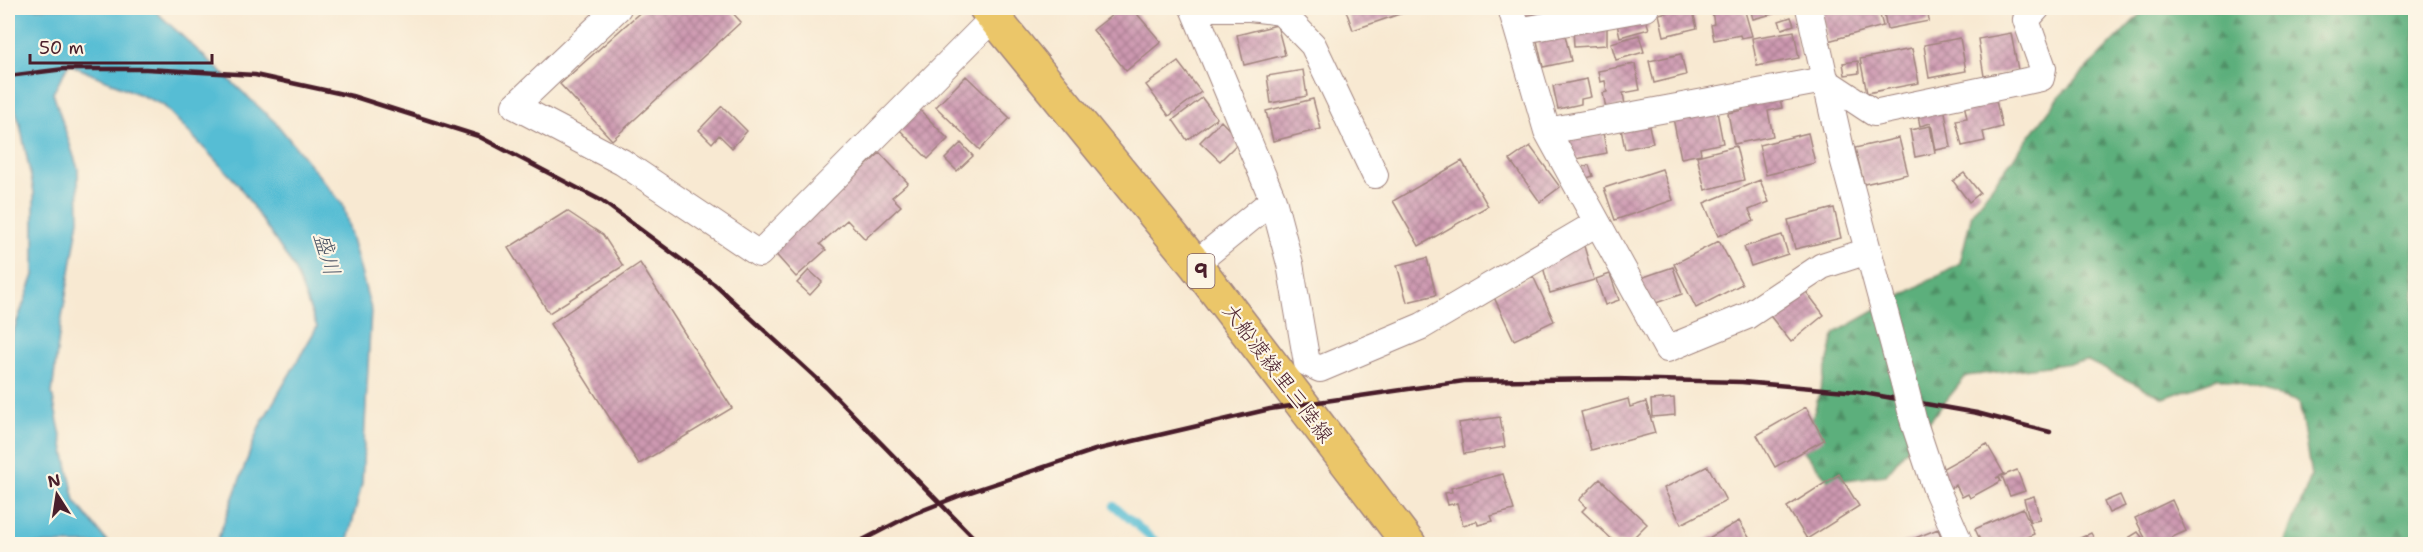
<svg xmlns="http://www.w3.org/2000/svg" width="2423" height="552" viewBox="0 0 2423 552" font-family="'Shantell Sans','Klee One',sans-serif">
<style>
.forest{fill:url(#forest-firs);stroke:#536753;stroke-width:1.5}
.water{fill:#56bdd4;stroke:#506e80;stroke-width:1.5}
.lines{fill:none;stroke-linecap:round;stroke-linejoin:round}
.stream{stroke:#56bdd4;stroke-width:8}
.building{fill:url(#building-cross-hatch)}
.minor-casing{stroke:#a1847e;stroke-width:28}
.primary-casing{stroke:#a1847e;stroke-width:36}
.minor{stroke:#fff;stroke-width:26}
.primary{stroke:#ebc669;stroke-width:33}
.rail{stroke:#4a1f2b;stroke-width:4.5}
.minor-bridge-casing{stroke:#a1847e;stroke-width:28;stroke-linecap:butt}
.minor-bridge{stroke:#fff;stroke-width:26}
.labels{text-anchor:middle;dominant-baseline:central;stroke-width:4.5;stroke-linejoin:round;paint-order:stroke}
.shield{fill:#fcf5e5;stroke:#7f5f63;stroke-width:1.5}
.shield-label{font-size:20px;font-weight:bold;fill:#4a1f2b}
.street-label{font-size:21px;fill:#4a1f2b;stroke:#fcf5e5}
.water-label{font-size:22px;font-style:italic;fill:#4e5666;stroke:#fcf5e5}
</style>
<defs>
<pattern id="forest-firs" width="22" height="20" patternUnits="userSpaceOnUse" patternTransform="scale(1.5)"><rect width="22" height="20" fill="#5caf7b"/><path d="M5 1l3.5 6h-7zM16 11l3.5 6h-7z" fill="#4e8e65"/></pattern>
<pattern id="building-cross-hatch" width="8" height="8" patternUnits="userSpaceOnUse" patternTransform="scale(1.5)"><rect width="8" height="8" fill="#cd99b1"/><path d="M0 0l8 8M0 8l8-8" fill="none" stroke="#a87c90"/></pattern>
</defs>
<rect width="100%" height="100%" fill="#fcf5e5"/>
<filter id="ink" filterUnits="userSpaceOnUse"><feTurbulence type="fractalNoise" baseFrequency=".0167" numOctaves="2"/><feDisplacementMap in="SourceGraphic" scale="12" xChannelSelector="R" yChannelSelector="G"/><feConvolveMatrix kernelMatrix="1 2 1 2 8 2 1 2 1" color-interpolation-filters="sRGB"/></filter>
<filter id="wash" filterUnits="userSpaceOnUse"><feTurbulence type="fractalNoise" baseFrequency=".008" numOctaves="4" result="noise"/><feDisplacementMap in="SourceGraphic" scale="24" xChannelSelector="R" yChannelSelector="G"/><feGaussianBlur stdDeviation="1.35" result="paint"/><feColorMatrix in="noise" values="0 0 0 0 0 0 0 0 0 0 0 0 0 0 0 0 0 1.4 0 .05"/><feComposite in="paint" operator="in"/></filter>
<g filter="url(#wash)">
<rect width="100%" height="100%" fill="#f8e9d2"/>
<path class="forest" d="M2146,8H2415V544H2285L2311,476L2299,402L2219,378L2164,398L2088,361L1966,376L1886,475L1829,482L1804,451L1835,333L1960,263L1972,213L2060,96Z"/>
<path class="water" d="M8,8H152L276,123L343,205L371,309L362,483L347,544H216L259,427L317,327L294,268L237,183L163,105L69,64L53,93L78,169L79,220L59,335L52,394L75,501L109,544H15L8,520V346L34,275V192L20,124L8,88Z"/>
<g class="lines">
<path class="stream" d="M1114,506L1159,544"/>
</g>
<g id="blocks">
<path class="building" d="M645,8H728L741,22L612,140L560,84Z
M1121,8H1132L1161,42L1126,71L1093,30Z
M1345,8H1417L1353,30Z
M1518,8H1536L1537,13L1520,18Z
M1686,8H1692L1697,28L1664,36L1659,14Z
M1714,8H1744L1752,36L1741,38L1740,35L1714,40L1711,25L1714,24L1712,11L1714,10Z
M1750,8H1783L1784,11L1753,19Z
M1835,8H1878L1883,26L1828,41L1821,11Z
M1883,8H1927L1929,21L1887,29Z
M1645,16L1649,29L1620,37L1617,24Z
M1791,17L1794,25L1782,29L1779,21Z
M1277,25L1285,55L1244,65L1237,35Z
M1607,27V45L1574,47L1573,28Z
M1794,31L1799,58L1757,66L1752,38Z
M2011,33L2018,70L1984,76L1978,39Z
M1565,35L1571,61L1543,67L1537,41Z
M1639,35L1644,52L1616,60L1611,43Z
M1960,38L1966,71L1929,78L1924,45Z
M1912,49L1919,83L1867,93L1860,59Z
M1681,54L1686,75L1654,83L1649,61Z
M1858,61L1859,73L1845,75L1843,63Z
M1178,62L1201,92L1169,116L1146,85Z
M1635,64L1640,90L1623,93L1625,105L1606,109L1603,93L1607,92L1605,81L1600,82L1598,71Z
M1303,70L1307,96L1271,103L1267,76Z
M966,76L1010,118L980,150L936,107Z
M1587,79L1591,97L1581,99V104L1558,109L1553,86Z
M1994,92L2002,127L1983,132L1985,141L1962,146L1956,120L1967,118L1963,99Z
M1779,93L1782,108L1768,111L1773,136L1734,144L1728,113L1743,110L1742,106Z
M1202,98L1217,118L1187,140L1173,120Z
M1313,99L1321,129L1273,141L1266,111Z
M722,106L747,131L732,148L719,135L712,143L699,130Z
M1944,106L1951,147L1936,150L1931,123L1920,126L1917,110Z
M919,109L948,139L928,159L899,129Z
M1717,112L1723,143L1700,148L1701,154L1681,158L1673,118Z
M1221,121L1240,141L1220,161L1200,142Z
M1648,122L1653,143L1625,149L1621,129Z
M1930,126L1935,153L1915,157L1910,130Z
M1603,133L1607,153L1571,160L1568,139Z
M1808,133L1815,163L1766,175L1759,145Z
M1899,138L1908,174L1864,184L1855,148Z
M961,143L973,156L957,171L945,159Z
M1530,146L1560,187L1540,202L1510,160Z
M1736,146L1744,180L1705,190L1697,156Z
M880,153L908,183L892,197L901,206L865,239L847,220L820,244L826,250L796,277L772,250Z
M1462,161L1488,206L1419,246L1393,201Z
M1589,165L1593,176L1581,180L1578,168Z
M1662,169L1673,200L1615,220L1604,188Z
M1964,173L1980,193L1969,202L1953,181Z
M1760,180L1769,202L1749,210L1754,221L1718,236L1704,203Z
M1834,208L1841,238L1795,249L1788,220Z
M567,211L603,235L623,266L549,313L508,248Z
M1782,235L1788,254L1751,266L1744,247Z
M1719,241L1742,284L1696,308L1674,264Z
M1584,246L1594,280L1550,293L1541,259Z
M1427,258L1436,295L1407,302L1397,265Z
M640,263L732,408L639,464L550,324Z
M1673,267L1682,294L1647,306L1638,279Z
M809,270L822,282L810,295L797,283Z
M1610,274L1619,300L1605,305L1596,279Z
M1533,276L1554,321L1514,340L1493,295Z
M1801,285L1824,315L1791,342L1767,312Z
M1674,398L1675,415L1652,417L1651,400Z
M1628,399L1630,407L1646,402L1655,433L1591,450L1581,412Z
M1806,407L1824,440L1775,467L1757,435Z
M1500,417L1505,447L1464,454L1459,423Z
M1987,444L2004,474L1996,478L1999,477L2001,481L1970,498L1968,494L1962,497L1956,485L1948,489L1938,471Z
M1708,466L1726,501L1681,524L1664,488Z
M2017,470L2025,491L2010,496L2002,476Z
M1503,474L1514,510L1491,516L1493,521L1478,525L1477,521L1463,525L1457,503L1448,505L1445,493L1452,492L1451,488Z
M1839,474L1859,506L1807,539L1787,507Z
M1600,479L1647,524L1627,544L1619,542L1617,544L1582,511L1586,507L1579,500Z
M2120,495L2125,506L2109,513L2104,502Z
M2034,496L2040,520L2030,522L2024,499Z
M2172,500L2186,531L2157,544H2148L2135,518Z
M2023,508L2034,534L2010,544H1982L1975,529Z
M1739,521L1753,544H1698Z
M1938,529L1944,544H1900Z
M2138,532L2147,544H2124L2122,542Z
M2091,533L2097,544H2068Z
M1118,538L1127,544H1105Z"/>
</g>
</g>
<g filter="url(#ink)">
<use href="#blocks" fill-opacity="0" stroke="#a1847e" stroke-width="1.5"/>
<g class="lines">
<defs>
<path id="minor" d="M618,8L515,106L622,162L759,254L1003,8
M1193,8L1273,200L1195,264
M1194,8H1250L1281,12L1313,45L1375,175
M1511,8L1547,131L1667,349L1747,316L1822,266L1868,251
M1809,8L1843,158L1904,383
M1518,31L1646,8
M1547,131L1824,80L1874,113L2041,78L2043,68L2026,20L2037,8
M1273,200L1290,264L1307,363L1320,369L1422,326L1597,223
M1914,423L1935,486L1960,544"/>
<path id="primary" d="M986,8L1195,264L1409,544"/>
</defs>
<use href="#minor" class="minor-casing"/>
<use href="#primary" class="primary-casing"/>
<use href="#minor" class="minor"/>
<use href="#primary" class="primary"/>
<path class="rail" d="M8,76L64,69H146L255,75L352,96L478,136L602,201L714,284L826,387L980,544
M855,544L913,514L964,494L1095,450L1270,409L1464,381L1615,379L1742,382L1858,392L1977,413L2050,432"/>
<defs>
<path id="minor-bridge" d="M1904,383L1914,423"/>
</defs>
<use href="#minor-bridge" class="minor-bridge-casing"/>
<use href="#minor-bridge" class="minor-bridge"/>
</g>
</g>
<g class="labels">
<rect class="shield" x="1187.5" y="254" width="27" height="34" rx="4.5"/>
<g class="shield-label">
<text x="1201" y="271">9</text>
</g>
<g class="street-label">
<text transform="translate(1278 373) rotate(53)">大船渡綾里三陸線</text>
</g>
<g class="water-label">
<text transform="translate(327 254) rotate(74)">盛川</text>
</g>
</g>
<rect width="2423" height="552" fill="none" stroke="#fcf5e5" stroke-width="30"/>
<g transform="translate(57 495) rotate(348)" stroke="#fcf5e5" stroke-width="4.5" paint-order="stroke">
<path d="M0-4.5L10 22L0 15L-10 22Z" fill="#4a1f2b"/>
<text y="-9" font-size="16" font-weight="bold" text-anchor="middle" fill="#4a1f2b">N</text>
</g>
<path d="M30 54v9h182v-9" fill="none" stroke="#4a1f2b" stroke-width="3"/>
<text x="39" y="54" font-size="18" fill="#4a1f2b" stroke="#fcf5e5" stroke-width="4.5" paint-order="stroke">50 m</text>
</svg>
